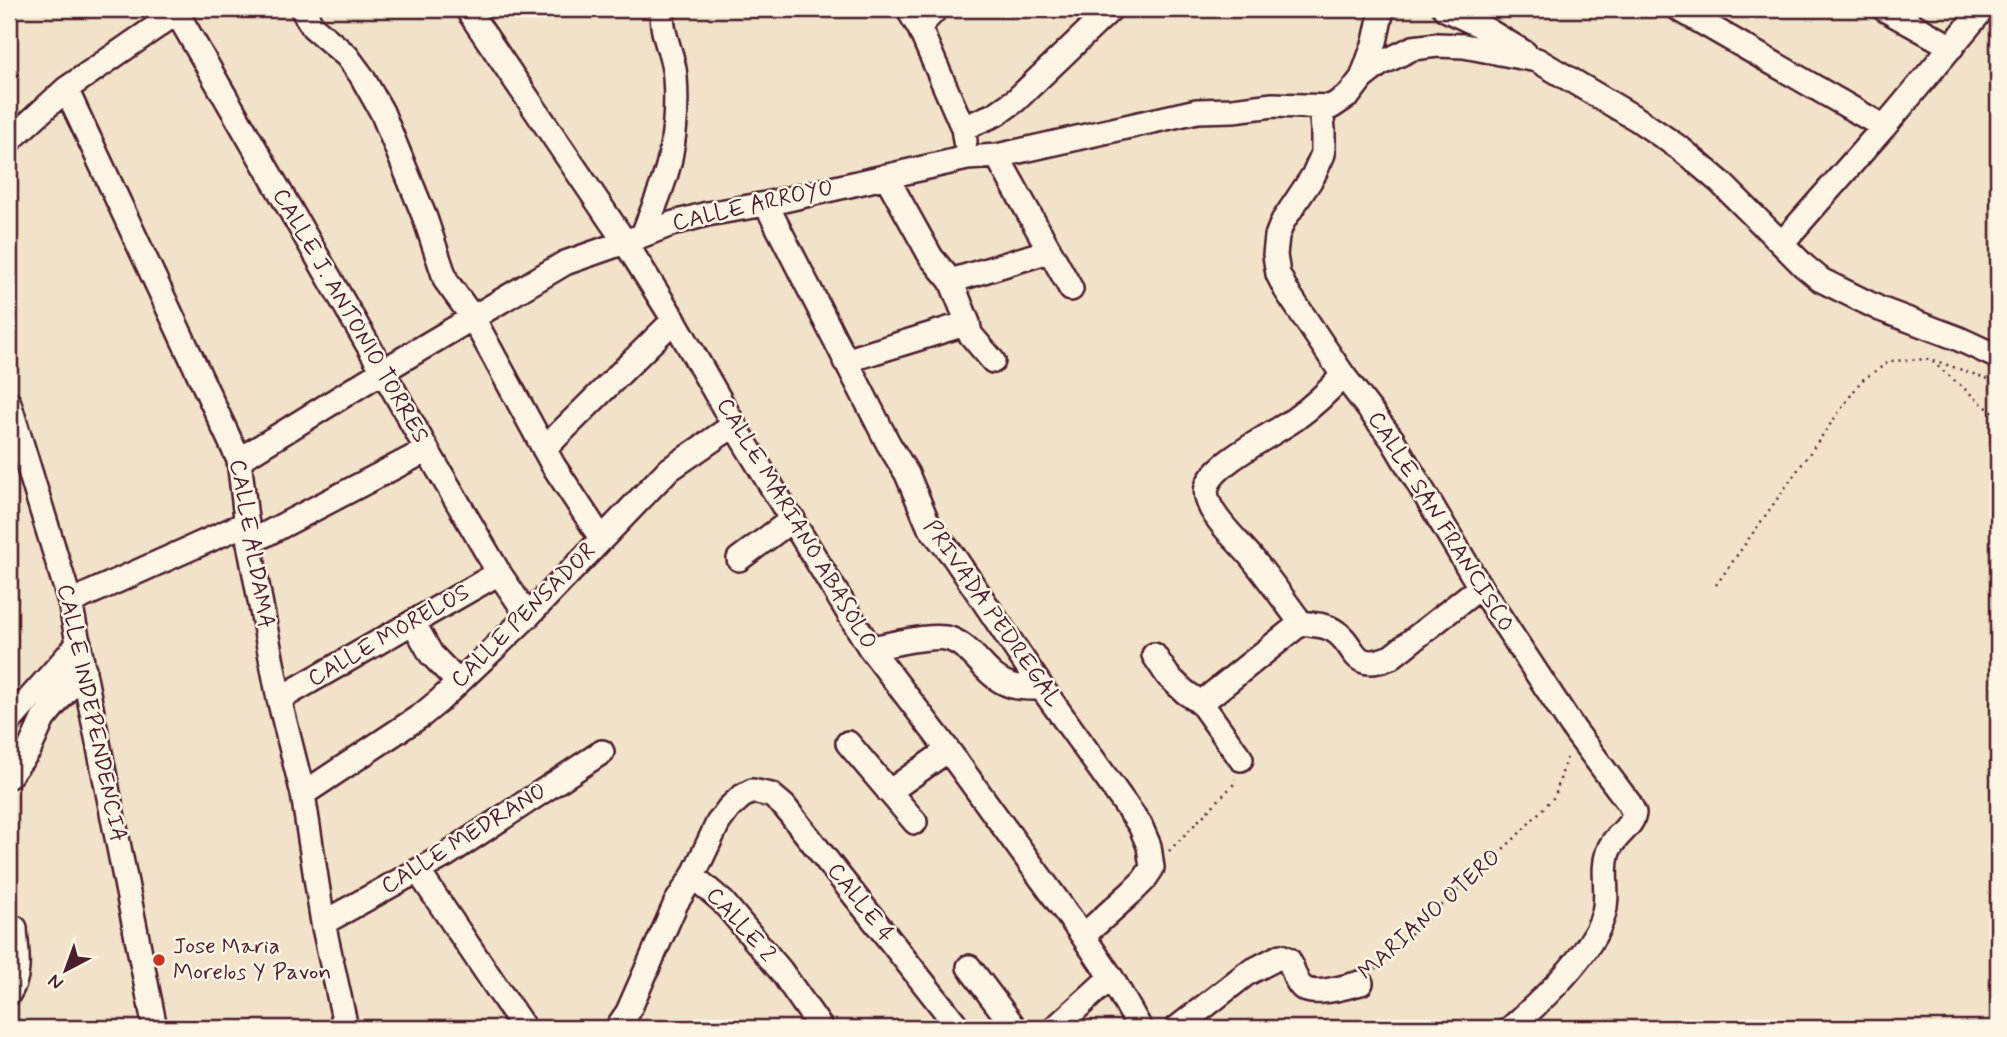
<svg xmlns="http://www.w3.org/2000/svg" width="2007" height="1037" viewBox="0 0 2007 1037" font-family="Mynerve,sans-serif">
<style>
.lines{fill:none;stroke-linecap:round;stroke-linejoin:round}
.minor-casing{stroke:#4a1f2b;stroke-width:28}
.path{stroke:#4a1f2b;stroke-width:2.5;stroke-dasharray:2 5;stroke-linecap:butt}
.minor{stroke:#fcf5e5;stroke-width:23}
.poi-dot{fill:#c8321e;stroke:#fcf5e5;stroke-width:2.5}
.labels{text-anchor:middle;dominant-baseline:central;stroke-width:5;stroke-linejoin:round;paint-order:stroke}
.street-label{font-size:23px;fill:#4a1f2b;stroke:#fcf5e5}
.poi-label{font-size:23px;fill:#4a1f2b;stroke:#fcf5e5;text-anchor:start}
</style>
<rect width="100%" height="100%" fill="#f1e2c9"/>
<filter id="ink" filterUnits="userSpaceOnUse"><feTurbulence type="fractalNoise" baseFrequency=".0143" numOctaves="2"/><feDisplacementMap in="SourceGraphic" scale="14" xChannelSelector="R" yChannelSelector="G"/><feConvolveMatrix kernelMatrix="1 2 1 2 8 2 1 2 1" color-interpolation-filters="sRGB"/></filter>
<g filter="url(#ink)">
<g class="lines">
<defs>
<path id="minor" d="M302,9L313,27L347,56L361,75L382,112L425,218L446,281L473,318L553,465L601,538
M467,9L625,242L674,320L734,425L870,648L948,750L1083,936L1111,977L1140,1028
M908,9L919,27L963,128L965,141
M1445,9L1477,24L1525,53
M1679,9L1884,127
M1884,9L1952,47
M177,13L383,371L427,450L499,573L528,616
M919,27L936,9
M1362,78L1375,42L1382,9
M66,89L239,460L249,543L279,699L303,794L323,923L346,1028
M1321,107L1323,130V154L1313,176L1283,221L1277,236L1275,255L1278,274L1286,290L1343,375L1392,439L1480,587L1575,731L1629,803L1634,813C1633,827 1613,836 1608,852C1601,872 1610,895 1603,916C1591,955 1541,1001 1511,1028
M963,128L996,114L1016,100L1111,9
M9,141L66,89L182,9
M997,156L1071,289
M886,176L931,257L951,281L968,323L970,334L993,361
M766,204L888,443L907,474L929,526L954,557L1042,688L1140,825L1149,846L1152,868L1144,880L1132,892L1083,936
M643,235C652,210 665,184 670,158C675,133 677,103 675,77C674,54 659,32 663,9
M1782,243L1884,127L1983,9
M951,281L1049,251
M845,361L968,323
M1343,375C1328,392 1313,406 1295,419C1274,434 1213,463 1207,487C1205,494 1208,502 1211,508C1221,527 1239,542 1252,558C1269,579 1285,601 1301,623C1311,625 1324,624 1333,630C1358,644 1349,674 1391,657L1480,587
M9,403L70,602L155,1028
M544,449L674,320
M239,460L383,371L565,263L625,242L674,223L707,214L766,204L967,158L997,156L1197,111L1233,110L1273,105L1331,107L1349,95L1362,78L1380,64L1413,48L1437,45L1464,46L1537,60L1637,119L1681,149L1720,182L1804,266L1821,280L1880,309L1957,338L1998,357
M249,543L427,450
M739,559L793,519
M70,602L247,523
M413,622L431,654L458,682
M870,648C890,645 932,633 950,639C975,648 986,678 1010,685C1020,689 1032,688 1042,688
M1154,655L1168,676L1185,692L1201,703L1241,759
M279,699L499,573
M1201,703L1301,623
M9,722L79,643
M848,743L915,822
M9,776L29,750L43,719L84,669
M889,792L948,750
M303,794L422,715L439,701L528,616L667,471L734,425
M418,871L524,1028
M693,876L723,902L781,971L821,1028
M323,923L446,855L602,752
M969,967L1015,1028
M9,993C22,974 16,950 15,928
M617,1028L628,1012L676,903L693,876L718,823L729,808L741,797L752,791L771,795L784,806L959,1028
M1055,1028L1111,977
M1177,1028L1246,974L1281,956L1288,959C1293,967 1294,978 1300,985C1310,999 1347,986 1361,983"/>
</defs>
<use href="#minor" class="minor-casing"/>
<path class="path" d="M1933,360L1988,379L1998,386
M1716,585L1861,381L1890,361L1929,359L1998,417
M1169,851L1233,785L1235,779
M1376,969L1405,939L1515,838L1555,796L1567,756"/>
<use href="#minor" class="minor"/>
</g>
</g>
<circle class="poi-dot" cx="159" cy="960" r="7"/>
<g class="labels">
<g class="street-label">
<text transform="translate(753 206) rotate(-13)">CALLE ARROYO</text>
<text transform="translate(350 316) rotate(60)">CALLE J. ANTONIO TORRES</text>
<text transform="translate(1440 522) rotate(58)">CALLE SAN FRANCISCO</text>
<text transform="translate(796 524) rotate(59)">CALLE MARIANO ABASOLO</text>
<text transform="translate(251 544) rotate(80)">CALLE ALDAMA</text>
<text transform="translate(992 614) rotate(55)">PRIVADA PEDREGAL</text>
<text transform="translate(524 616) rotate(-45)">CALLE PENSADOR</text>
<text transform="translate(389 636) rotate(-30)">CALLE MORELOS</text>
<text transform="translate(91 713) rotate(78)">CALLE INDEPENDENCIA</text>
<text transform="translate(464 839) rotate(-32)">CALLE MEDRANO</text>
<text transform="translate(860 903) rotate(52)">CALLE 4</text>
<text transform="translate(1430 915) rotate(-42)">MARIANO OTERO</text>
<text transform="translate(740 925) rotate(48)">CALLE 2</text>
</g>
<g class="poi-label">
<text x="173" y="947">Jose Maria<tspan x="173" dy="26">Morelos Y Pavon</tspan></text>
</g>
</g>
<rect width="2007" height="1037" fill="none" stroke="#fcf5e5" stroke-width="35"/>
<rect x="18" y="18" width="1972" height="1002" fill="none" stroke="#4a1f2b" stroke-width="2.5" filter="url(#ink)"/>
<g transform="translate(66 970) rotate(221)" stroke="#fcf5e5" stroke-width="5" paint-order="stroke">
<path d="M0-5L12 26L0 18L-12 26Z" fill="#4a1f2b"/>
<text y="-10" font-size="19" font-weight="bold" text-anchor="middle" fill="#4a1f2b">N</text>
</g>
</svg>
